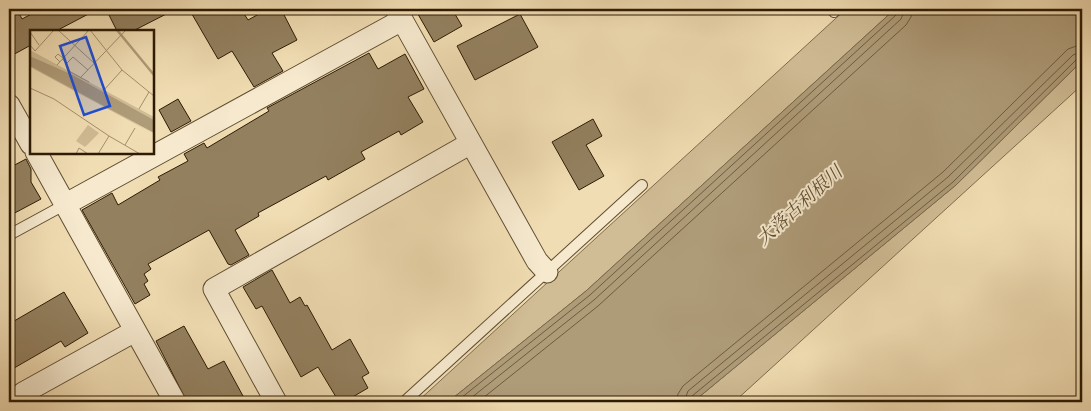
<svg xmlns="http://www.w3.org/2000/svg" width="1091" height="411" viewBox="0 0 1091 411" font-family="'Gentium Book Plus','Noto Serif JP',serif">
<style>
.green{fill:#d0bc95;stroke:#7e6c4c}
.water{fill:#ae9b78;stroke:#7a684a}
.lines{fill:none;stroke-linecap:round;stroke-linejoin:round}
.shore{stroke:#6e5b3e;stroke-width:1}
.building{fill:#93805f;stroke:#2d1b04}
.lane-casing{stroke:#5e4c30;stroke-width:12}
.street-casing{stroke:#5e4c30;stroke-width:23}
.lane{stroke:#f6e9ce;stroke-width:10}
.street{stroke:#f6e9ce;stroke-width:21}
.labels{text-anchor:middle;dominant-baseline:central;stroke-width:4;stroke-linejoin:round;paint-order:stroke}
.water-label{font-size:18px;font-style:italic;fill:#614e32;stroke:#f6e9ce}
.inset-river{fill:none;stroke:#ae9b78;stroke-width:2.5}
.inset-road{fill:none;stroke:#a38f6d;stroke-width:1}
.view{fill:#1d4ed8;fill-opacity:0.15;stroke:#1d4ed8;stroke-width:2.5}
.inset-edge{fill:none;stroke:#2d1b04;stroke-width:2.5}
</style>
<rect width="100%" height="100%" fill="#f1ddb3"/>
<filter id="stains"><feTurbulence type="fractalNoise" baseFrequency=".004" numOctaves="4"/><feColorMatrix values="0 0 0 0 .2 0 0 0 0 .09 0 0 0 0 .02 0 0 0 .5 -.17"/></filter>
<radialGradient id="worn" r=".72"><stop offset=".6" stop-color="#630" stop-opacity="0"/><stop offset="1" stop-color="#630" stop-opacity=".3"/></radialGradient>
<path class="green" d="M846,9H895L586,291L448,402H417Z
M1082,61V85L734,402H693L956,185Z"/>
<path class="water" d="M895,9H1082V61L956,185L693,402H448L586,291Z"/>
<g class="lines">
<path class="shore" d="M456,402L590,295L896,15L898,9
M466,402L594,300L901,19L905,9
M478,402L598,306L906,25L911,17L912,9
M676,402L678,394L683,386L943,172L1068,49L1082,44
M684,402L688,391L948,177L1073,55L1082,51
M690,402L692,396L953,182L1077,59L1082,58"/>
</g>
<path class="building" d="M9,9H17L22,19L41,9H98L56,31H31V45L9,57Z
M106,9H176L133,31H117Z
M189,9H241L248,20L268,9H281L297,40L272,53L283,71L254,87L232,51L218,59Z
M415,9H452L462,26L434,42Z
M520,14L538,47L475,80L457,46Z
M369,53L378,69L405,54L424,89L408,97L423,122L401,135L399,131L361,152L365,159L328,180L326,176L258,213L259,216L235,230L249,255L231,265L228,264L209,230L148,264L151,269L144,274L148,281L144,284L150,295L135,304L82,210L112,193L118,205L160,180L158,177L188,161L184,154L204,143L207,148L269,111L267,108Z
M178,99L191,121L171,132L159,110Z
M593,119L602,136L586,145L604,176L579,190L552,142Z
M26,159L31,169V182L41,199L9,216V168Z
M272,270L290,303L300,297L305,306L307,305L332,350L350,339L369,373L362,377L368,388L344,402H339L318,367L301,377L262,306L256,309L243,287Z
M64,292L88,333L65,347L61,341L9,371V324Z
M184,326L208,369L224,361L243,396L232,402H187L156,341Z"/>
<g class="lines">
<defs>
<path id="lane" d="M832,9L834,12
M9,235L66,204
M404,402L642,185"/>
<path id="street" d="M396,9L537,261L547,272
M9,105L31,144
M36,152L175,402
M66,204L402,20
M23,393L135,331
M276,402L214,289L471,143"/>
</defs>
<use href="#lane" class="lane-casing"/>
<use href="#street" class="street-casing"/>
<use href="#lane" class="lane"/>
<use href="#street" class="street"/>
</g>
<g class="labels">
<g class="water-label">
<text transform="translate(799 205) rotate(-42)">大落古利根川</text>
</g>
</g>
<g transform="translate(30 30)">
<rect width="124" height="124" fill="#f1ddb3"/>
<path d="M0,20L124,87V90L41,44L0,26ZM0,36L42,57L124,104L0,37ZM58,95L69,103L55,117L46,111Z" fill="#d0bc95"/>
<path d="M0,26L41,44L124,90V103L0,36Z" fill="#ae9b78"/>
<path class="inset-river" d="M87,0L124,45"/>
<path class="inset-road" d="M28,0L64,33M60,0L92,40L124,66M0,2L9,15M0,15L5,21L24,0M32,29L37,33L43,27L58,40M30,32L25,27L28,24L33,28M27,35L59,0M39,41L59,52M51,47L96,0M0,58L24,69L79,106M74,60L92,40M109,79L119,62M95,115L105,98M46,124L49,118L58,124M68,124L79,106L110,124"/>
<path class="view" d="M56,7L80,76L54,85L30,16Z"/>
<rect width="124" height="124" class="inset-edge"/>
</g>
<rect width="1091" height="411" fill="none" stroke="#f1ddb3" stroke-width="30"/>
<rect x="10" y="10" width="1071" height="391" fill="none" stroke="#2d1b04" stroke-width="2.5"/>
<rect x="15" y="15" width="1061" height="381" fill="none" stroke="#2d1b04"/>
<rect width="100%" height="100%" filter="url(#stains)"/>
<rect width="100%" height="100%" fill="url(#worn)"/>
</svg>
